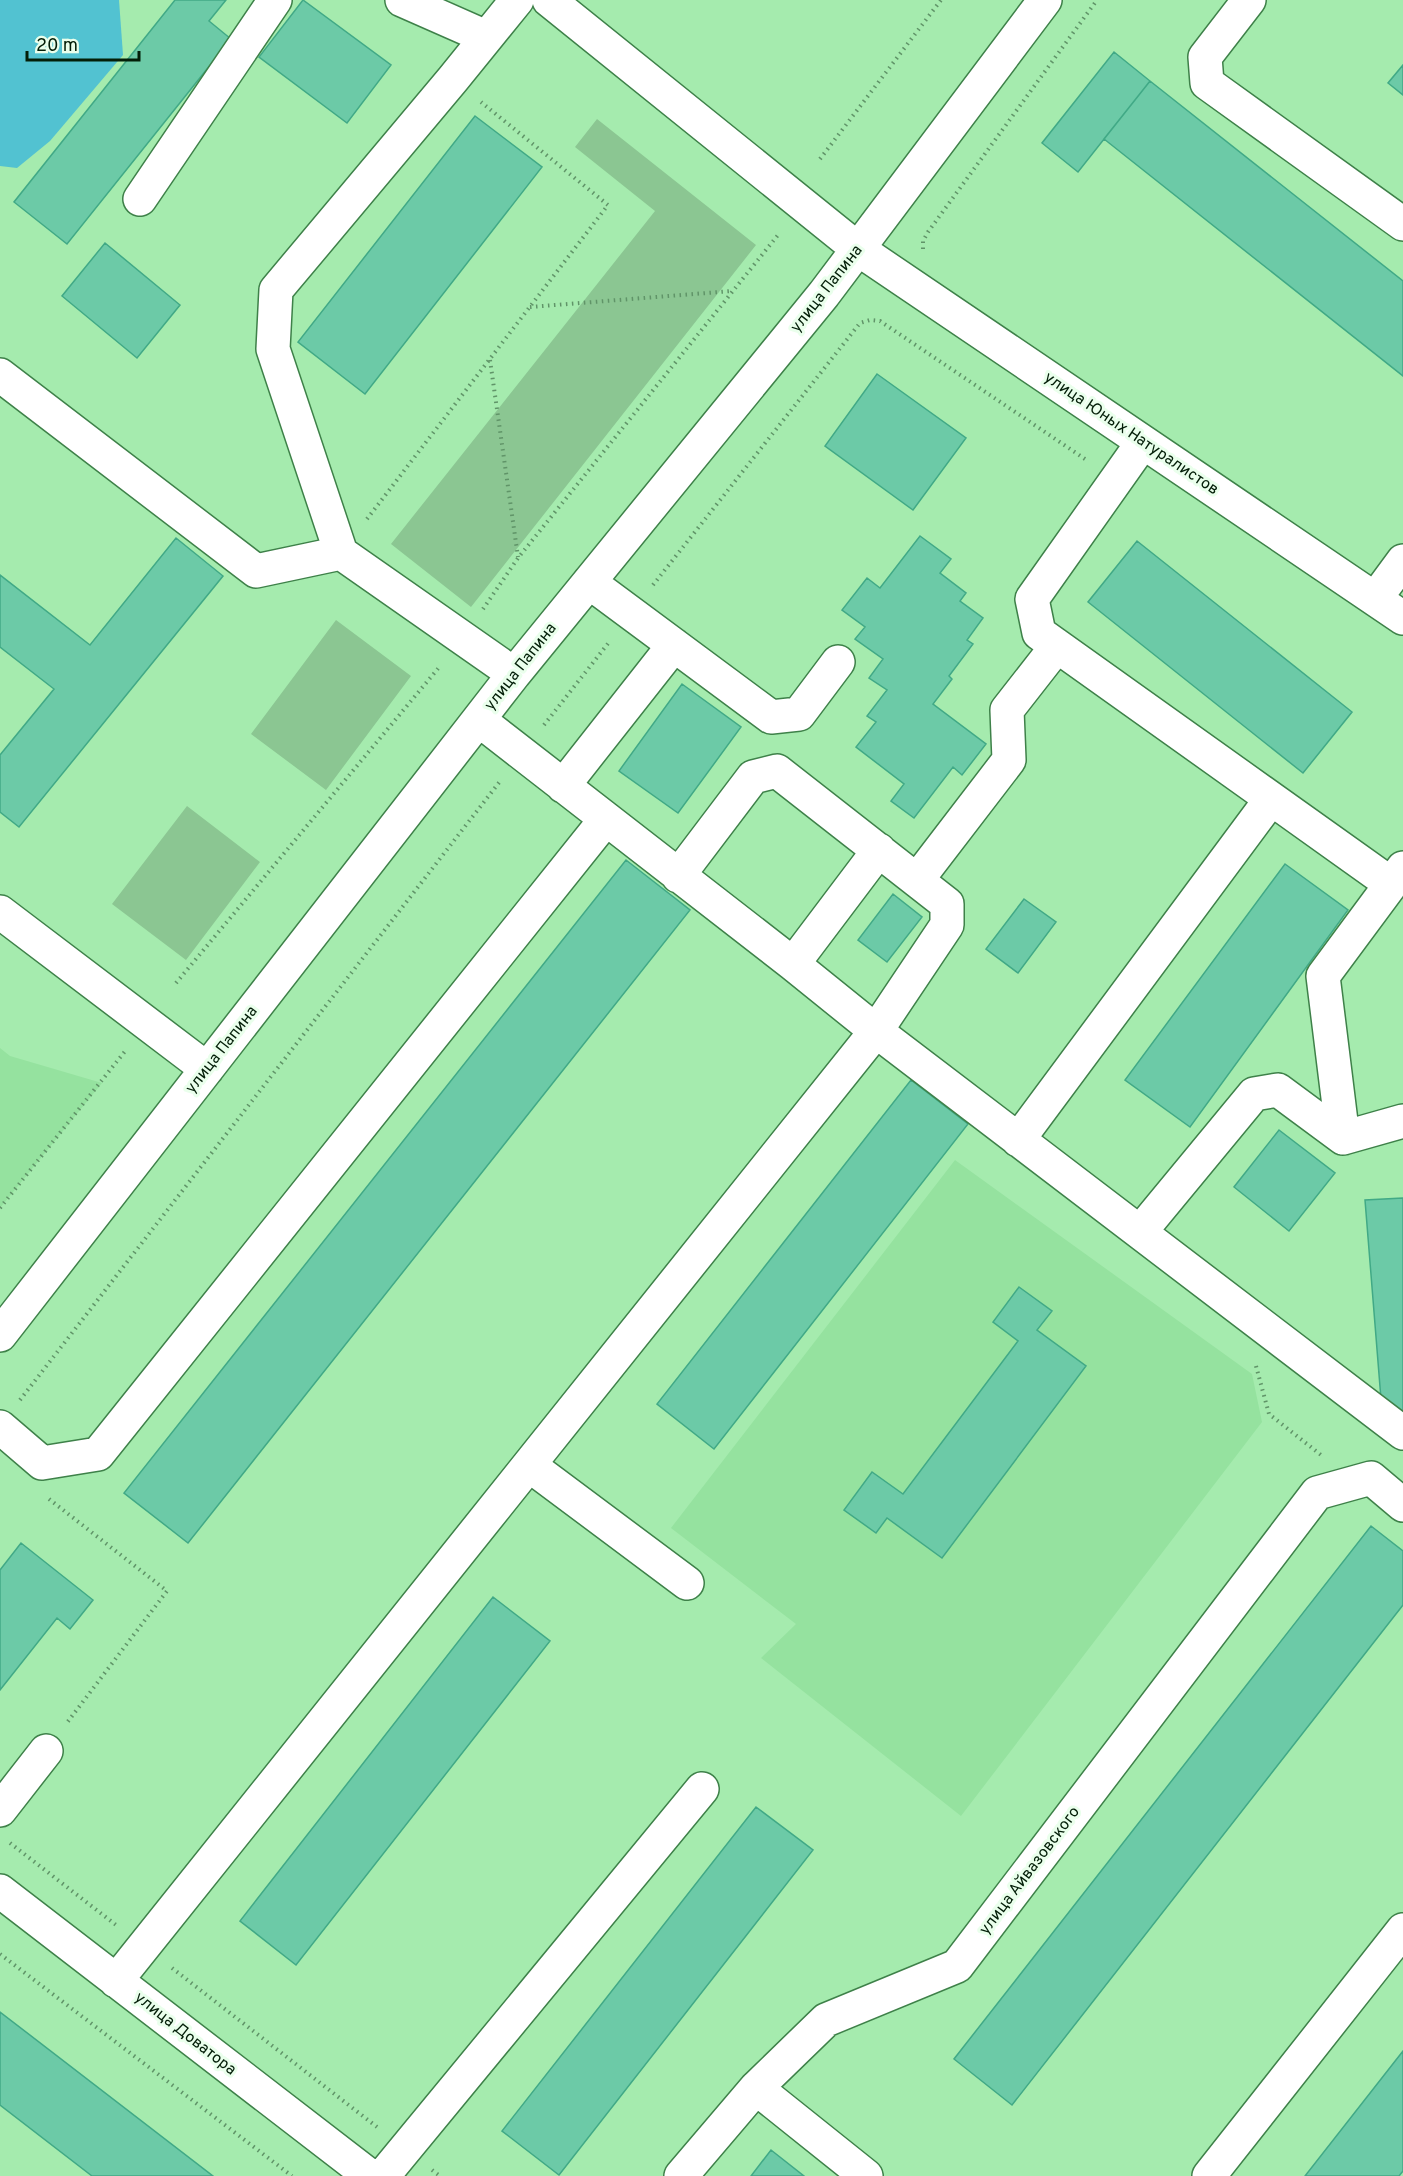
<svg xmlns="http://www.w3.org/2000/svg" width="1403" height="2176" viewBox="0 0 1403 2176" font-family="Overpass,sans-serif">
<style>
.built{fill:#95e29f}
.green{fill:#8bc692}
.water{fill:#52c2d1}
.building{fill:#6ccaa7;stroke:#41a986;stroke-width:1.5}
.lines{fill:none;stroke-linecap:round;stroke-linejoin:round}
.minor-casing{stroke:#3e8149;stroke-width:36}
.path{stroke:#609468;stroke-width:4;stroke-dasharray:1.5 4.5;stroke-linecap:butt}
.minor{stroke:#fff;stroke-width:33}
.labels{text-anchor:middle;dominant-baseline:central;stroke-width:6;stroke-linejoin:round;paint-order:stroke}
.street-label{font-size:16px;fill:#031e08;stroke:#eaffec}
</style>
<rect width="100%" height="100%" fill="#a5ebae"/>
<path class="built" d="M0,1048L10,1056L102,1083L0,1208Z
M955,1160L1252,1374L1262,1422L961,1816L761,1658L796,1624L671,1528Z"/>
<path class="green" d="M597,119L756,245L471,607L391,544L655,211L575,147Z
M336,620L411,676L326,790L251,734Z
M187,806L260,862L186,960L112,904Z"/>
<path class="water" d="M0,0H119L123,55L50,141L17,168L0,166Z"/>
<path class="building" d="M175,0H226L209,21L231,39L67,244L14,202Z
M303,0L391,65L347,123L259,57Z
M1114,52L1150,81L1078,172L1042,143Z
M1403,65V95L1388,83Z
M1150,81L1403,281V376L1104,139Z
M475,116L542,167L365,394L298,342Z
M105,243L180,305L137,358L62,296Z
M877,374L966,438L913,510L825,446Z
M920,536L951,559L940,573L966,593L960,601L983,618L967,640L973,644L949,676L952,679L933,704L986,744L962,775L953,767L914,818L891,801L904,784L856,747L876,722L867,716L887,690L869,678L883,659L855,639L865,627L842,610L867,578L880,588Z
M176,538L223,576L19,827L0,812V755L54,689L0,647V575L90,645Z
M1137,541L1352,712L1303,773L1088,602Z
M682,684L741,727L678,813L619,771Z
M626,860L690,910L188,1543L124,1493Z
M1285,864L1348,910L1190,1127L1125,1080Z
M893,894L922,917L887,962L858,940Z
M1024,899L1056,922L1018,973L986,949Z
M911,1080L968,1124L714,1449L657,1404Z
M1279,1130L1335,1173L1289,1231L1234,1187Z
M1403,1198V1414L1381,1399L1365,1200Z
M1019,1287L1052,1311L1037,1330L1086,1366L942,1558L887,1518L876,1533L844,1510L872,1472L903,1494L1018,1341L993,1322Z
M1371,1526L1403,1551V1605L1012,2105L954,2059Z
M21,1543L93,1600L70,1629L57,1618L0,1690V1570Z
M493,1597L550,1641L296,1965L240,1921Z
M756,1807L813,1850L559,2175L502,2131Z
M0,2012L213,2176H92L0,2105Z
M1403,2051V2171L1399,2176H1305Z
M771,2150L804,2176H751Z"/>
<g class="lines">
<defs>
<path id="minor" d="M402,0L486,37
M549,0L858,249L1403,618
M1249,0L1205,57L1207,83L1403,224
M140,199L275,0
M0,375L256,571L341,553
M1143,442L1032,599L1039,633L1391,884
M589,582L771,717L799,714L838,662
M1375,599L1403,561
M514,674L341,553L273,349L276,290L453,79L517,0
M479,720L793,964L876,1031L1403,1433
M563,786L674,645
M917,880L1009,760L1007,710L1057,646
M0,912L207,1069
M793,964L879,850
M1343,1138L1323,976L1403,868
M1018,1140L1271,799
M1140,1232L1254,1094L1278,1090L1343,1138L1403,1121
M0,1335L514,674L824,294L1045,0
M0,1427L42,1463L98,1454L606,819
M529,1465L687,1583
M0,1810L46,1751
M0,1891L370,2176
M116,1981L876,1031L947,925V904L777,771L753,777L678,876
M756,2088L866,2176
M383,2176L702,1789
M681,2176L756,2088L826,2020L957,1966L1317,1493L1371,1478L1403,1505
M1209,2176L1403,1930"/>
</defs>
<use href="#minor" class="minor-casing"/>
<path class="path" d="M820,159L941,0
M923,249V241L928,232L1097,0
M530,307L732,291
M490,360L518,557
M367,519L608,205L481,102
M653,585L860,323L870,320L880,321L1088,461
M483,609L518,558L778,235
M544,725L610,641
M176,983L441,665
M0,1208L126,1050
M1256,1366L1269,1414L1321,1455
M20,1400L501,780
M49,1499L167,1591L66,1724
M10,1843L116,1925
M0,1954L292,2176
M172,1968L377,2127
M432,2170L440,2176"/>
<use href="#minor" class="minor"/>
</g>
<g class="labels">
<g class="street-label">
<text transform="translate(827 289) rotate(-52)">улица Папина</text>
<text transform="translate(1131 434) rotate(34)">улица Юных Натуралистов</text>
<text transform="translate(521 667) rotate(-52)">улица Папина</text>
<text transform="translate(222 1050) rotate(-52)">улица Папина</text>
<text transform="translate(1030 1871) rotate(-53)">улица Айвазовского</text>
<text transform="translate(185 2034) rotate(38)">улица Доватора</text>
</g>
</g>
<path d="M27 51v9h112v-9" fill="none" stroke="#031e08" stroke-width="3"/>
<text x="36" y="51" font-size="18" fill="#031e08" stroke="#eaffec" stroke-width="4.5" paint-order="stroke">20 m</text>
</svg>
